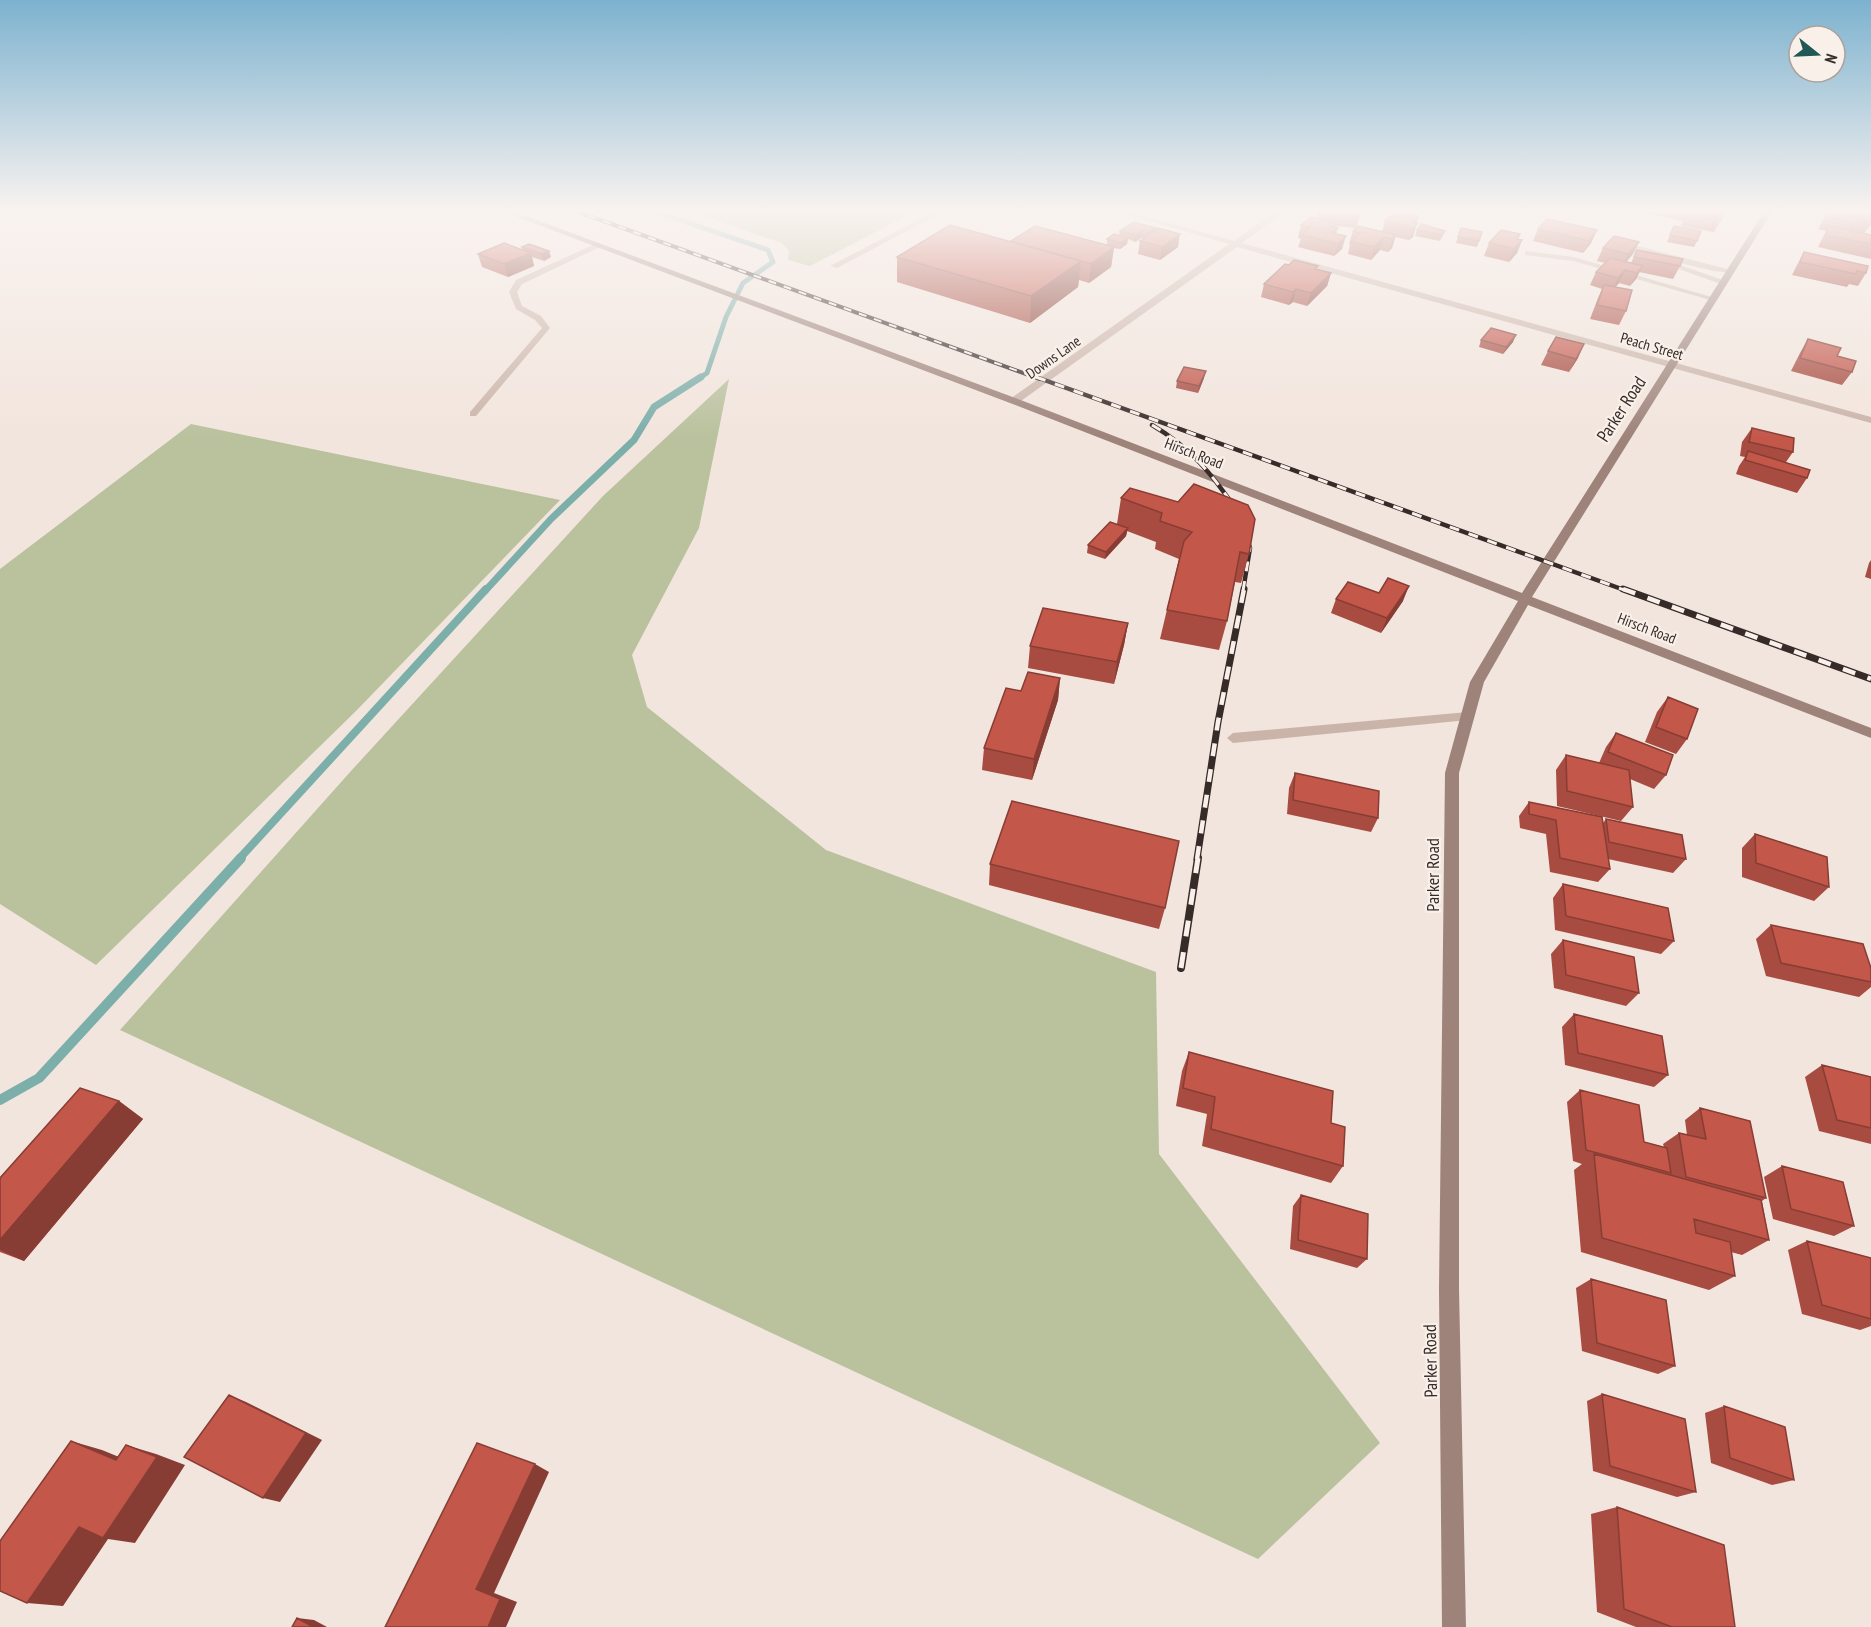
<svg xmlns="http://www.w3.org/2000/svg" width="1871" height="1627" viewBox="0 0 1871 1627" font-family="'PT Sans Narrow',sans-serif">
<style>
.green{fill:#b9c19d}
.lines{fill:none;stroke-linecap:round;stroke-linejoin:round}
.stream-far3{stroke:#7caeaa;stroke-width:5}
.stream-far2{stroke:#7caeaa;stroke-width:7}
.stream-far1{stroke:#7caeaa;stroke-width:8}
.stream{stroke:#7caeaa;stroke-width:10}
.lane{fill:#cab4a9;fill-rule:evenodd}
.street{fill:#cab4a9;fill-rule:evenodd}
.secondary{fill:#9d837a;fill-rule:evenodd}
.rail-far3-casing{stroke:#372b29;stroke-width:4}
.rail-far2-casing{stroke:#372b29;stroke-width:4.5}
.rail-far1-casing{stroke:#372b29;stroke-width:7}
.rail-casing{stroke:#372b29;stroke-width:8}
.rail-far3{stroke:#f9f0e9;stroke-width:2;stroke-dasharray:8;stroke-linecap:butt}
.rail-far2{stroke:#f9f0e9;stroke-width:3;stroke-dasharray:10;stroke-linecap:butt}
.rail-far1{stroke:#f9f0e9;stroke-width:4.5;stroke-dasharray:13;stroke-linecap:butt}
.rail{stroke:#f9f0e9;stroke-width:5;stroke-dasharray:16;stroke-linecap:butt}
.wall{fill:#a84b40}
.shaded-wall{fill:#883d34}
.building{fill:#c3574a;stroke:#883d34;stroke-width:1.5}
.labels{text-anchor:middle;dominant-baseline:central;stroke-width:4.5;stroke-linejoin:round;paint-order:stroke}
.far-street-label{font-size:15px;fill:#372b29;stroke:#f9f0e9}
.street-label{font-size:18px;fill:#372b29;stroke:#f9f0e9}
</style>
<rect width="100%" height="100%" fill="#f2e5dd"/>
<path class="green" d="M686,210H918L810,266L788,260L789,251L782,243Z
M729,379L699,528L632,655L647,707L826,850L1156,972L1159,1154L1380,1443L1258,1559L120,1030L351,771L603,496Z
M191,424L560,500L356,711L96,965L0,904V569Z"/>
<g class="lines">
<path class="stream-far3" d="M651,210L768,250L773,262L743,283L726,317L707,373L698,379"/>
<path class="stream-far2" d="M485,591L551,519L634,440L654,407L701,377"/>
<path class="stream-far1" d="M239,859L486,589"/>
<path class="stream" d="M0,1100L39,1078L241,858"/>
<path class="lane" d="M595,244L602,246L522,284L517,292L522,306L541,316L550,328L476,416H470V412L542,328L535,320L516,309L509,292L516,280Z
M1634,245L1735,271C1723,278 1652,254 1635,249L1728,282L1721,284L1622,249Z
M1525,251L1574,257L1718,299L1714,301L1573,261L1525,255Z
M1468,712L1474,716L1468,720L1233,743L1227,738L1233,733Z"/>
<path class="street" d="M937,210H947L837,268L830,266Z
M1110,210H1122L1234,241L1278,210H1287L1242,243L1871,417V423L1237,247L1018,403H1010V399L1229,244Z"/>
<path class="secondary" d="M499,210H510L1018,399L1522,593L1765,210H1773L1532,597L1871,728V738L1528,605L1484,682L1459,773V1289L1466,1627H1442L1439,1289L1445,773L1470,682L1518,601L1010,403Z"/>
<defs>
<path id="rail-far3" d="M573,210L1040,379"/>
<path id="rail-far2" d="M1036,377L1627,591
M1152,425C1190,447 1213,475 1237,511
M1243,591L1250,548L1245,533"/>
<path id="rail-far1" d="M1623,589L1871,679
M1197,859L1218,722L1244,589"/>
<path id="rail" d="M1181,968L1198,858"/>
</defs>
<use href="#rail-far3" class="rail-far3-casing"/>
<use href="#rail-far2" class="rail-far2-casing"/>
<use href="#rail-far1" class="rail-far1-casing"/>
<use href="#rail" class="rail-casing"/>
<use href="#rail-far3" class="rail-far3"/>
<use href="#rail-far2" class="rail-far2"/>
<use href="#rail-far1" class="rail-far1"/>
<use href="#rail" class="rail"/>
</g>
<path class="wall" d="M1318,210H1360V216L1356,228L1382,232L1385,221L1417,224L1413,237L1409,240L1395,237L1392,248L1388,252L1380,250L1371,260L1348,254L1350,245L1349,244L1353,231L1356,228L1335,226V228H1338L1336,234L1342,249L1334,256L1298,247L1301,239L1298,238L1301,225L1317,219Z
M1647,210H1689L1721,220L1714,232L1681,226L1683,221L1645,213Z
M1871,210V225L1864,233L1871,235V259L1818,247L1826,231L1818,229L1825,216Z
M1674,226L1697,241L1694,247L1667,242Z
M1156,228V230L1178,247L1160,260L1138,254L1140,241L1144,238H1141L1135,242L1128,239L1127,244L1120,249L1114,248L1111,267L1089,283L1079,280L1078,287L1030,323L897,282V257L1011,242L1107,245V239L1119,236L1120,231Z
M1461,228L1482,232L1477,247L1456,243Z
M1538,229L1597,230L1591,243L1583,253L1533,241Z
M1417,230L1445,231L1440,241L1415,236Z
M1519,239L1522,240L1517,253L1509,262L1484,256L1489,243Z
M522,247L551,257L544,261L532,257L534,266L508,277L482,267L478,254L522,250Z
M1603,248L1633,254L1626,262L1631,263L1637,250L1680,266L1673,279L1639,272L1636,279L1630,286L1619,283L1615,287L1626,311L1619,325L1590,319L1598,298L1602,289L1590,285L1596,272L1605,263L1597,261Z
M1804,252L1866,273L1858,286L1849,284L1847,287L1792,275L1797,265Z
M1289,265L1317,270L1331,273L1327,286L1307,306L1293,302L1289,305L1261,297L1264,284Z
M1808,339L1837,356L1852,372L1842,385L1791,371L1800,353Z
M1481,340L1513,342L1503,354L1479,347Z
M1548,351L1578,358L1569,372L1541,365Z
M1204,378L1198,393L1176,388L1177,381Z
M1752,428L1793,452L1786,462L1807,478L1797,493L1736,474L1739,466L1745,457L1740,456L1742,442Z
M1130,488L1249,554L1241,583L1235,582L1227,621L1219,650L1160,639L1179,559L1155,549L1156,542L1127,531L1126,536L1105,559L1087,553L1088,545L1117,524L1121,498Z
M1871,560V579L1865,577L1869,563Z
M1379,593L1403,601L1381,633L1331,613L1336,599Z
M1128,623L1124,645L1114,684L1028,668L1030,646Z
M1060,678L1058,700L1032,780L982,770L984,748L1021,691Z
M1668,697L1687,739L1676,754L1645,742L1657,712Z
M1616,733L1666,775L1654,789L1630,779L1633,807L1621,821L1557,806L1556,770L1566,755L1599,763L1606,747Z
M1295,773L1378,818L1371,832L1287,814L1289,788Z
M1529,802L1603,823L1606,819L1686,859L1673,873L1608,859L1610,869L1598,882L1550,872L1546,834L1520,828L1519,816Z
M1755,834L1829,887L1814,901L1742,877V848Z
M990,864L1165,908L1159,929L989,885Z
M1563,884L1674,941L1661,954L1555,930L1553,898Z
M1771,925L1871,968V987L1859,997L1766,976L1756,939Z
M1563,940L1639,993L1626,1006L1554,988L1551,954Z
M1574,1014L1668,1075L1654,1087L1565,1065L1562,1027Z
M1189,1052L1331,1123L1343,1166L1331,1183L1202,1146L1207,1114L1176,1106L1182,1071Z
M1822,1065L1871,1077V1144L1819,1131L1805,1077Z
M1580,1090L1644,1142L1664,1147L1663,1144L1679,1133L1687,1135L1685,1120L1700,1108L1766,1198L1762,1201L1769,1240L1742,1255L1731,1252L1735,1276L1709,1290L1581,1252L1574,1170L1582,1164L1573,1161L1567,1102Z
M119,1101L143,1119L24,1261L0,1252V1178Z
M1782,1166L1854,1226L1834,1236L1773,1219L1764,1177Z
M1301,1195L1367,1259L1357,1268L1290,1249L1293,1206Z
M1807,1241L1871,1258V1326L1860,1330L1802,1314L1788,1250Z
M1591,1279L1675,1366L1658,1374L1582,1351L1576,1288Z
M1602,1394L1696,1492L1677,1497L1593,1471L1587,1401Z
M1724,1406L1794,1480L1772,1485L1711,1463L1705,1413Z
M1617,1507L1735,1627H1636L1597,1612L1591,1514Z"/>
<path class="shaded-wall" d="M1419,216L1413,237L1409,240L1413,228L1412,223Z
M1860,218L1852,230L1846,236L1854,223Z
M1597,230L1591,243L1583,253L1589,241Z
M1142,231L1141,238L1135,242L1136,235Z
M1180,234L1178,247L1160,260L1162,247Z
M1396,235L1392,248L1388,252L1392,239Z
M1346,236L1342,249L1334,256L1338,244Z
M1384,237L1380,250L1371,260L1374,247Z
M1128,238L1127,244L1120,249L1121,243Z
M1522,240L1517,253L1509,262L1514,249Z
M1639,242L1633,254L1622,267L1628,254Z
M1114,247L1111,267L1089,283L1091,264Z
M549,251L551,257L544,261L542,254Z
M531,253L534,266L508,277L504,264Z
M1081,261L1078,287L1030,323L1031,296Z
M1643,266L1636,279L1630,286L1637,273Z
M1625,270L1619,283L1612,291L1618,278Z
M1331,273L1327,286L1307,306L1311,293Z
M1296,289L1293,302L1289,305L1293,292Z
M1516,335L1513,342L1503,354L1506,347Z
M1584,344L1578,358L1569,372L1576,359Z
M1206,371L1204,378L1198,393L1199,386Z
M1128,528L1126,536L1105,559L1106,552Z
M1409,586L1403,601L1381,633L1387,618Z
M1128,623L1124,645L1114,684L1117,662Z
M1060,678L1058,700L1032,780L1034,759Z
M119,1101L143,1119L24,1261L0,1250V1240Z
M229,1395L246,1402L322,1440L280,1502L263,1498Z
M71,1441L102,1450L146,1468L116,1460Z
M126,1445L156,1454L185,1465L135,1543L108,1539L63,1606L27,1603Z
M535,1464L549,1472L494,1593L517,1602L506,1627H488L476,1589Z
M297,1618L314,1620L327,1627H313Z"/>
<path class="building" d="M1319,210H1360V216L1319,212Z
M1689,210H1724L1721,220L1688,213Z
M1832,210H1871V221L1860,218L1854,223L1825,216Z
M1396,211L1419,216L1412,223L1417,224L1413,228L1385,221Z
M1311,217L1336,223L1332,227L1338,228L1332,233L1346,236L1338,244L1302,235L1310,227L1301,225Z
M1547,219L1597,230L1589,241L1538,229Z
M1134,222L1156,228L1148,233L1142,231L1136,235L1120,231Z
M1421,224L1445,231L1442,235L1417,230Z
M950,225L1081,261L1031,296L897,257Z
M1035,226L1114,247L1091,264L1011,241Z
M1358,226L1396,235L1392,239L1384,237L1374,247L1351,242L1360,233L1353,231Z
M1674,226L1701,231L1697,241L1670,235Z
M1829,226L1871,235V244L1826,235Z
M1158,228L1180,234L1162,247L1140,241Z
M1461,228L1482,232L1479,241L1458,237Z
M1501,230L1520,234L1517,239L1522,240L1514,249L1489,243Z
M1114,234L1128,238L1121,243L1107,239Z
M1614,236L1639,242L1628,254L1603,248Z
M504,243L531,253L504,264L478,254Z
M529,244L549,251L542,254L522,247Z
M1637,250L1683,259L1680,266L1634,257Z
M1804,252L1868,266L1866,273L1857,271L1856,274L1800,262Z
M1610,258L1643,266L1637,273L1625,270L1618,278L1596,272Z
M1294,260L1318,266L1315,269L1331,273L1311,293L1296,289L1293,292L1264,284L1285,264L1289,265Z
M1604,285L1632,290L1626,311L1597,305Z
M1491,328L1516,335L1506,347L1481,340Z
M1556,337L1584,344L1576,359L1548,351Z
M1808,339L1841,348L1837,356L1856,361L1852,372L1800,358Z
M1184,367L1206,371L1199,386L1177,381Z
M1752,428L1794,438L1793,452L1749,442Z
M1748,451L1810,470L1807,478L1745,460Z
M1194,484L1248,505L1255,519L1249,554L1240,552L1227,621L1167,610L1184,541L1192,532L1160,521L1162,513L1121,498L1130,488L1178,502Z
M1110,522L1128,528L1106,552L1088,545Z
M1388,578L1409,586L1387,618L1336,599L1348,582L1379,593Z
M1043,608L1128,623L1117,662L1030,646Z
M1028,672L1060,678L1034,759L984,748L1006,688L1021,691Z
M1668,697L1698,709L1687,739L1656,727Z
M1616,733L1673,755L1666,775L1608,752Z
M1566,755L1629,770L1633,807L1567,791Z
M1295,773L1379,791L1378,818L1293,800Z
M1012,801L1179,841L1165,908L990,864Z
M1529,802L1602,817L1610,869L1560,858L1556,820L1529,814Z
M1606,819L1682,835L1686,859L1609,842Z
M1755,834L1827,857L1829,887L1756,863Z
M1563,884L1668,908L1674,941L1566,916Z
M1771,925L1863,944L1871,968V982L1781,963Z
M1563,940L1634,957L1639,993L1566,975Z
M1574,1014L1662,1036L1668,1075L1578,1053Z
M1189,1052L1333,1091L1331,1123L1345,1127L1343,1166L1211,1129L1215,1097L1183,1088Z
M1822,1065L1871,1077V1128L1837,1120Z
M80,1088L119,1101L0,1240V1178Z
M1580,1090L1639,1105L1644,1142L1667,1148L1671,1173L1586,1150Z
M1700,1108L1750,1121L1766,1198L1686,1177L1679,1133L1706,1139Z
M1594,1154L1761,1200L1769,1240L1694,1219L1696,1233L1730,1242L1735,1276L1602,1238Z
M1782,1166L1843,1182L1854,1226L1791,1209Z
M1301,1195L1368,1214L1367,1259L1298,1240Z
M1807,1241L1871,1258V1319L1822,1305Z
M1591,1279L1666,1300L1675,1366L1597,1343Z
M1602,1394L1685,1419L1696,1492L1610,1466Z
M229,1395L306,1433L263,1498L184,1457Z
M1724,1406L1785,1427L1794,1480L1730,1458Z
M71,1441L116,1460L126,1445L157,1457L103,1538L79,1527L27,1603L0,1591V1541Z
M477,1443L535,1464L476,1589L500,1599L488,1627H385Z
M1617,1507L1724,1545L1735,1627H1672L1624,1609Z
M297,1618L313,1627H292Z"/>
<linearGradient id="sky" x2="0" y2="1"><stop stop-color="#7db2cf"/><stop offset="0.48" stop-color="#f9f3f0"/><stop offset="1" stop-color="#f9f3f0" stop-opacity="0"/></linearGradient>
<rect width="1871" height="438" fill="url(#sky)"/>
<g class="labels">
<g class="far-street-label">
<text transform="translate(1652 346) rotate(16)">Peach Street</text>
<text transform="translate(1053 357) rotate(-35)">Downs Lane</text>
<text transform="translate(1194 453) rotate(21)">Hirsch Road</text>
<text transform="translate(1647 628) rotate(21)">Hirsch Road</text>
</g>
<g class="street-label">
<text transform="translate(1621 409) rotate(-57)">Parker Road</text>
<text transform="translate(1432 875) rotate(-90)">Parker Road</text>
<text transform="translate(1430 1361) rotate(-91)">Parker Road</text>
</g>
</g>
<g transform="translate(1817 54) rotate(108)"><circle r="28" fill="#f9f0e9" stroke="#aba19c" stroke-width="1.5"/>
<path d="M0-4.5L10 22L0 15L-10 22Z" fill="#1f5854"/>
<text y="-9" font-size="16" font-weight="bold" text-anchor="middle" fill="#372b29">N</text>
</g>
</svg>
